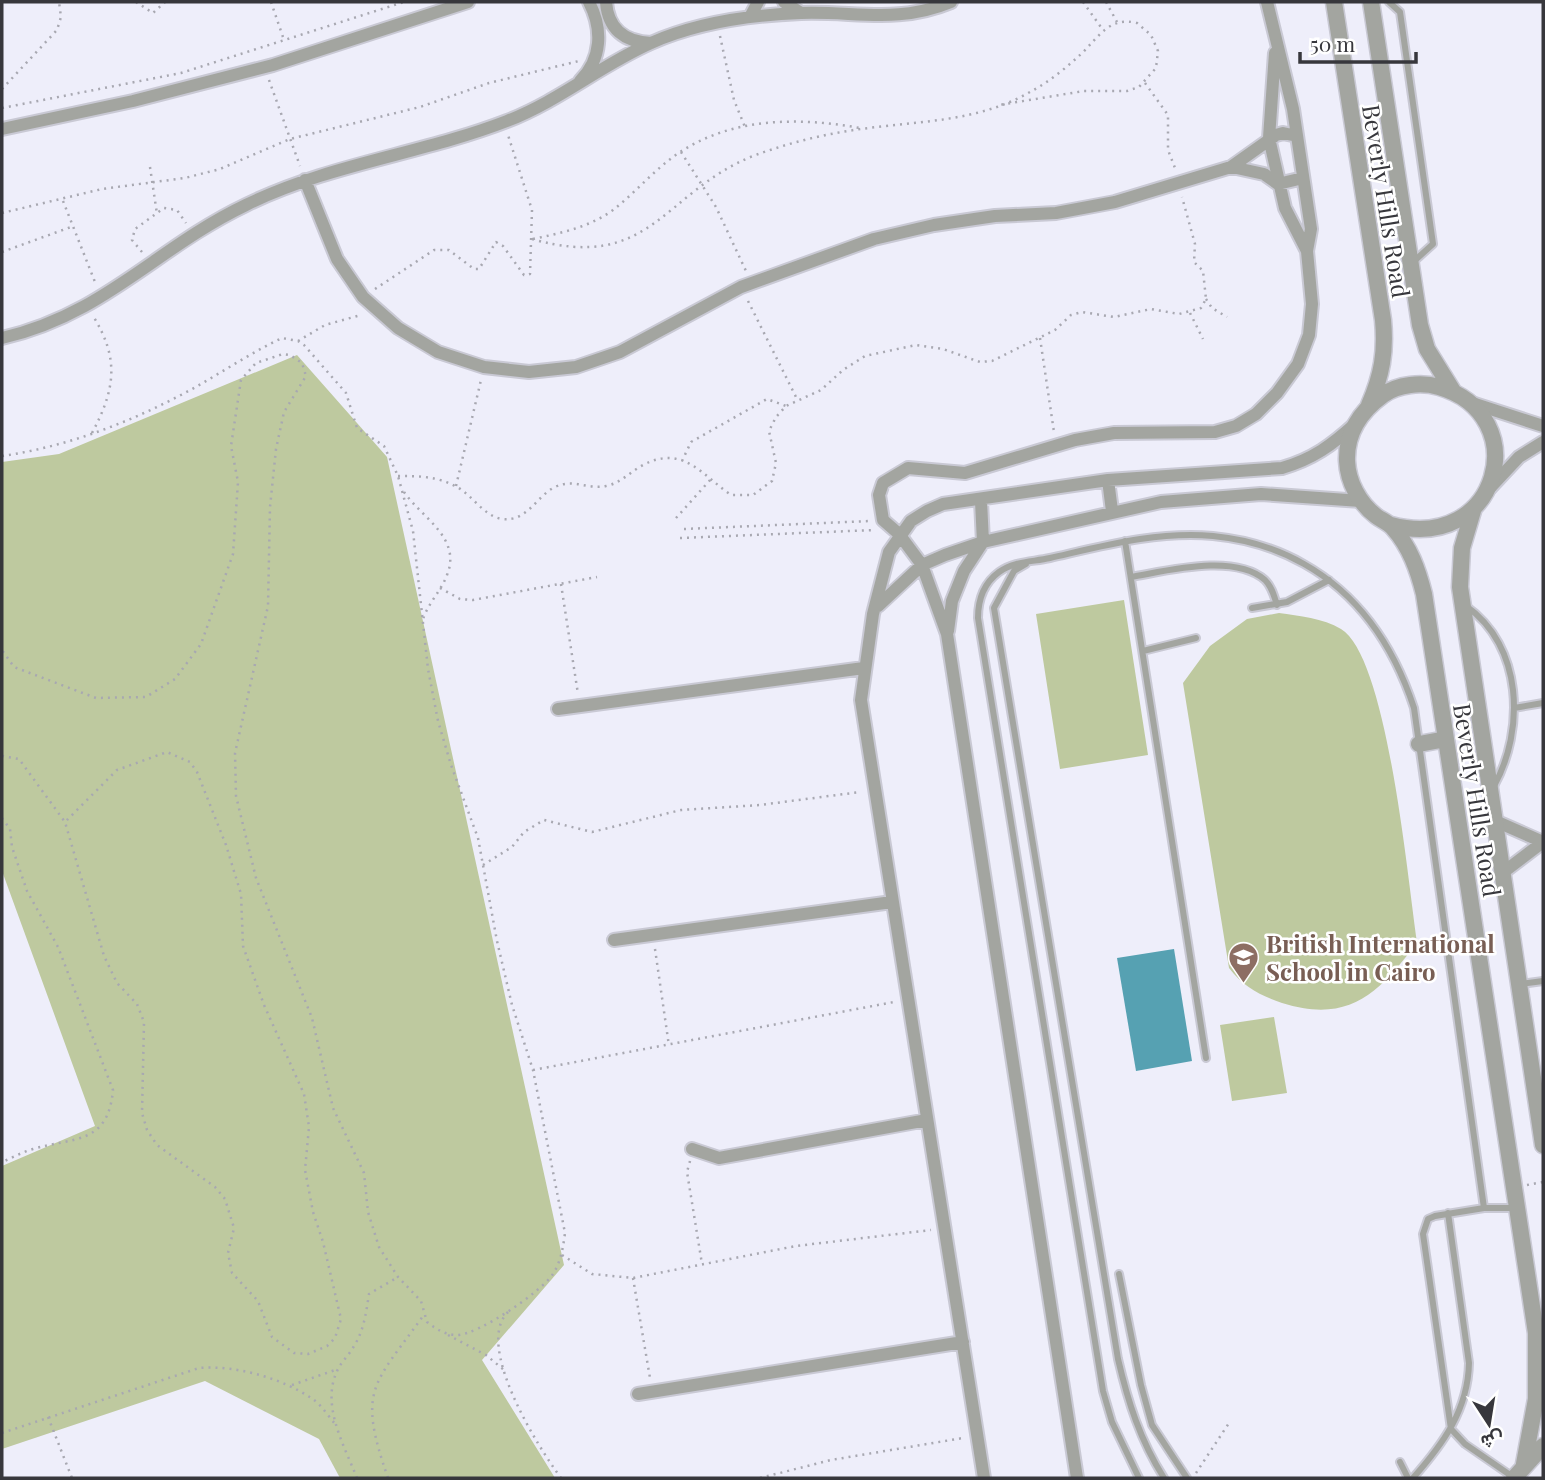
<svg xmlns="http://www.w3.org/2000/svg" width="1545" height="1480" viewBox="0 0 1545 1480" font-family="'Playfair Display',Vazirmatn,serif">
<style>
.green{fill:#bec99f}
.water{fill:#56a1b2}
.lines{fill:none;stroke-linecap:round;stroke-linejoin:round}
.service-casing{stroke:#c9c9d4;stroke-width:10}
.minor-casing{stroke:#c9c9d4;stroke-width:16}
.tertiary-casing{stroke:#c9c9d4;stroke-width:19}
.path{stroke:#a8a8b1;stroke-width:2.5;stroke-dasharray:2 5;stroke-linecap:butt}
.service{stroke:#a3a5a0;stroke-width:6}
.minor{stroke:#a3a5a0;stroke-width:12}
.tertiary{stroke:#a3a5a0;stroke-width:16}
.labels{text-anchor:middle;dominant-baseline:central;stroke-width:5;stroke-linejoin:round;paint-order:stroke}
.street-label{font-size:24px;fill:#37373c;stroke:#fff}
.education-label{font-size:24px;font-weight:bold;fill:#785e54;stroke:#fff;text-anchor:start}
</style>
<rect width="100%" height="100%" fill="#eeeefa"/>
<path class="green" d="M297,355L387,457L564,1265L482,1360L555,1478H340L319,1439L205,1381L2,1449V1166L95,1126L2,871V462L59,454Z
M1124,600L1148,755L1060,769L1036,614Z
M1279,613C1299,616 1323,618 1341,629C1388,657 1408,884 1417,942C1380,993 1349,1024 1282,1003C1259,995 1244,987 1229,968L1183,683L1210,646L1247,619Z
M1274,1017L1287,1093L1232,1101L1220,1025Z"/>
<path class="water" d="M1174,949L1192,1061L1136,1071L1117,958Z"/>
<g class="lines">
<defs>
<path id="service" d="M1389,2L1400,12L1433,244L1412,263
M1125,541L1206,1058
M1026,564L1014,571L994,608L1118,1359C1128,1402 1140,1440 1164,1478
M1131,577C1167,571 1234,553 1265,580C1272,587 1274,596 1277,605
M1466,606C1523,646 1525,730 1494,786
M1252,608L1287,602L1329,580
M1143,651L1196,638
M1514,708L1543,703
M1521,984L1543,981
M1119,1274L1141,1385L1152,1425L1187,1478
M1400,1462L1408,1478
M1513,1477L1465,1444L1451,1429L1423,1234L1428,1219L1435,1216L1484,1208H1515
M1139,1478L1112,1422L1103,1391L978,618C978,600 984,583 999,572C1014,561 1032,562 1050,558C1103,546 1157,531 1213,536C1244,539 1276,548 1304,564C1361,596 1394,647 1414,708L1484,1208
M1413,1478C1443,1444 1468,1410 1469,1363L1448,1213"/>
<path id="minor" d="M606,2C608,29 624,42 651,43
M784,2L801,13
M750,17L758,2
M1275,53L1269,138L1285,208L1307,251
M580,81C602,59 603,29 589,2
M2,129L133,101L273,65L468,2
M1232,167L1264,174L1278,184L1303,178
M305,180L337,259L363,297L398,328L438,352L484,367L529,372L576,367L620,352L741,287L874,239L934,225L995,216L1056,213L1115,202L1231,167L1276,135L1283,133L1297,136
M2,338C105,314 156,248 246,205C329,164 422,154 507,121C559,101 601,65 651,43C696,23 752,15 801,13C856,11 898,24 951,2
M1472,403L1543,426
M1108,480L1112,511
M1490,488L1519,457L1543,442
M878,606L922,565L945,555L983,542L1161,502L1261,494L1361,501
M948,631L952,601L964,571L983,542L981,501
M558,709L864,668
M1493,820L1543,842
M1501,874L1543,842
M614,940L892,902
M692,1149L719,1158L927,1120
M638,1394L963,1342
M984,1478L861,700L873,614L889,552L911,521L927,511L943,504L1108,480L1282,468C1313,459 1332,445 1355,424
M1077,1478L947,634L922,565L899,534L883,520L879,495L883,483L908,468L965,473L1075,440L1114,433L1215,432L1236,426L1256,414L1277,393L1298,364L1309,335L1312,304L1307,251L1311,229L1293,109L1267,2"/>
<path id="tertiary" d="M1334,2L1383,320C1386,352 1382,375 1369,405
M1371,2L1420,325L1427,349L1453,391
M1473,511L1462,548L1460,587L1543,1145
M1391,525C1500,554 1535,415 1439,387C1422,382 1398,384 1383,395C1361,411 1346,433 1347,461C1348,482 1359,503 1376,516C1381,520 1388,522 1393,528C1410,547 1418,570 1424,594L1536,1333V1399L1524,1464
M1419,744L1446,739
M1514,1478L1543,1446"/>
</defs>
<use href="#service" class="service-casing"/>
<use href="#minor" class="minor-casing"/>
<use href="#tertiary" class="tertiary-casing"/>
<path class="path" d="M136,2L153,13L165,2
M271,2L284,40
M1083,2L1103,30
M1106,2L1117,22
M720,36L734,100L745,127
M269,80L300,166
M1145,83L1168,115V150L1175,168
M2,89L57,30L61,17L59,2
M2,108L181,73L404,2
M681,152L716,207L746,271
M150,167L157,214
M63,201L95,282
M2,213L102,189L185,178L220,169L290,139L420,107L489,83L579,61
M532,239C651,273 663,192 753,156C788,143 824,134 861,129C919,121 978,122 1030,92C1049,82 1066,68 1081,54C1099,37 1109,16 1137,23L1151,35L1158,51L1156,68L1139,87L1127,91H1084L999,105
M533,239C561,233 590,227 613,210C640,189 661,161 692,145C743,117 804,118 860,128
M2,252L71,227
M142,252L132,240L135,229L164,208L177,210L186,223
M375,289L434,250H449L474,269H479L496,242L503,246L524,275L530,274L532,210L508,135
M1206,299L1212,308L1227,317
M748,301L798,401
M1190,313L1203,339
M1040,338L1054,432
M298,341L325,325L361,315
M92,433C115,390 120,359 93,316
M2,456C64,447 123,425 179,396C214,378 246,355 282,338L298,341L304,345L346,393L357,428L384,446L398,476L413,531L428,669L438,721L451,765L478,838L497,941L512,1005L533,1070L565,1233C563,1248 561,1261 553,1274C541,1292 478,1335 457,1335C445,1335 436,1329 427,1322L421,1301L398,1277L379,1247L368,1212L364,1173L333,1108L312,1018L256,878L236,796L235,753L268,606L270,507L276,449L284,412L306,376L302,363L290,355L283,354L256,363L241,380L231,446L238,482L233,554L201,644L175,679L146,697L96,698L14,667L2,650
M682,461L691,442L767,399L786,406
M398,476C418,476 436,476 455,486C472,494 483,516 502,519C528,522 536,496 555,487C573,478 588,490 606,486C621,483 630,472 643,465C683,444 702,475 731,495H753L772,481L776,463L769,431L776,417L786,406L821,390L843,370L865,356L916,345L943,349L980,362L992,361L1055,330L1071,315L1082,312L1114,317L1151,309L1179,314L1201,308L1206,299L1203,271L1194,262L1195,244L1182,197
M456,486L481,380
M404,492C422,518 462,538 447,575C441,591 429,602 423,619
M676,518L711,479
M684,529L870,521
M680,538L875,530
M561,584L578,694
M440,588L460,599L473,600L597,577
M2,756L19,759L65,822L104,956L117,983L137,1004L144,1022L142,1113L147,1130L157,1145L215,1187L225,1199L234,1228L228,1253L232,1273L258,1301L272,1337L294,1353L308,1354L327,1346L335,1338L341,1319L323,1242L313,1212L305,1170L309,1127L304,1094L264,1005L243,946L241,894L226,845L197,772L190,762L167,752L117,770L65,822
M2,818L10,829L12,847L27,891L58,947L113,1090C108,1145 74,1137 33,1149C22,1152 12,1158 2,1162
M483,865L512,847L524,832L544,820L592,832L681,810L760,805L860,792
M655,949L669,1046
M533,1070L894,1002
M690,1161L687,1172L702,1264
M1527,1185L1543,1182
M562,1255L592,1274L633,1278L796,1246L931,1230
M633,1278L650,1378
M508,1312C474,1345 538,1447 561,1478
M448,1335L486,1355L504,1370
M292,1385L338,1369
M48,1417L72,1478
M2,1433L199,1368C235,1365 283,1378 314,1400C322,1406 329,1417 336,1425
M1196,1473L1229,1423
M357,1478C344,1445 320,1404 338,1369C342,1361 350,1354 354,1346C364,1330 366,1313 369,1294L398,1277
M388,1478C357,1389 373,1386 423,1316
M760,1478L831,1460L963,1438"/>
<use href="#service" class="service"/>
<use href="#minor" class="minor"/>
<use href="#tertiary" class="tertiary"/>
</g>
<defs>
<symbol id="university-pin" viewBox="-11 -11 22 30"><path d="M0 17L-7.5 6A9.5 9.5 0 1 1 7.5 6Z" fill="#8d6e63" stroke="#fff"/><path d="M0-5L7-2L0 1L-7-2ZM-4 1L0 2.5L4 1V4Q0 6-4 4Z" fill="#fff"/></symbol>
</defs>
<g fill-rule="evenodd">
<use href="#university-pin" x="1226" y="940" width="35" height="47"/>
</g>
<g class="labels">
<g class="street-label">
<text transform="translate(1387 201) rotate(81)">Beverly Hills Road</text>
<text transform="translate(1478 800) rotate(81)">Beverly Hills Road</text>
</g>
<g class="education-label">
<text x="1266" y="943">British International<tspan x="1266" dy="28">School in Cairo</tspan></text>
</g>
</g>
<rect width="1545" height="1480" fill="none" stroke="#37373c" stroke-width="7"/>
<g transform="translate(1489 1424) rotate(168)" stroke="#ffffff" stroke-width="5" paint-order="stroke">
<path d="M0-5L12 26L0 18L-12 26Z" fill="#37373c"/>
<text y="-10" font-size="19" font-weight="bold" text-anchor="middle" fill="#37373c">ش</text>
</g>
<path d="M1300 52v10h116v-10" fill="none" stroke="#37373c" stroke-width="3.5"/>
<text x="1310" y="52" font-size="21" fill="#37373c" stroke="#ffffff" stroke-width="5" paint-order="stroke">50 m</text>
</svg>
